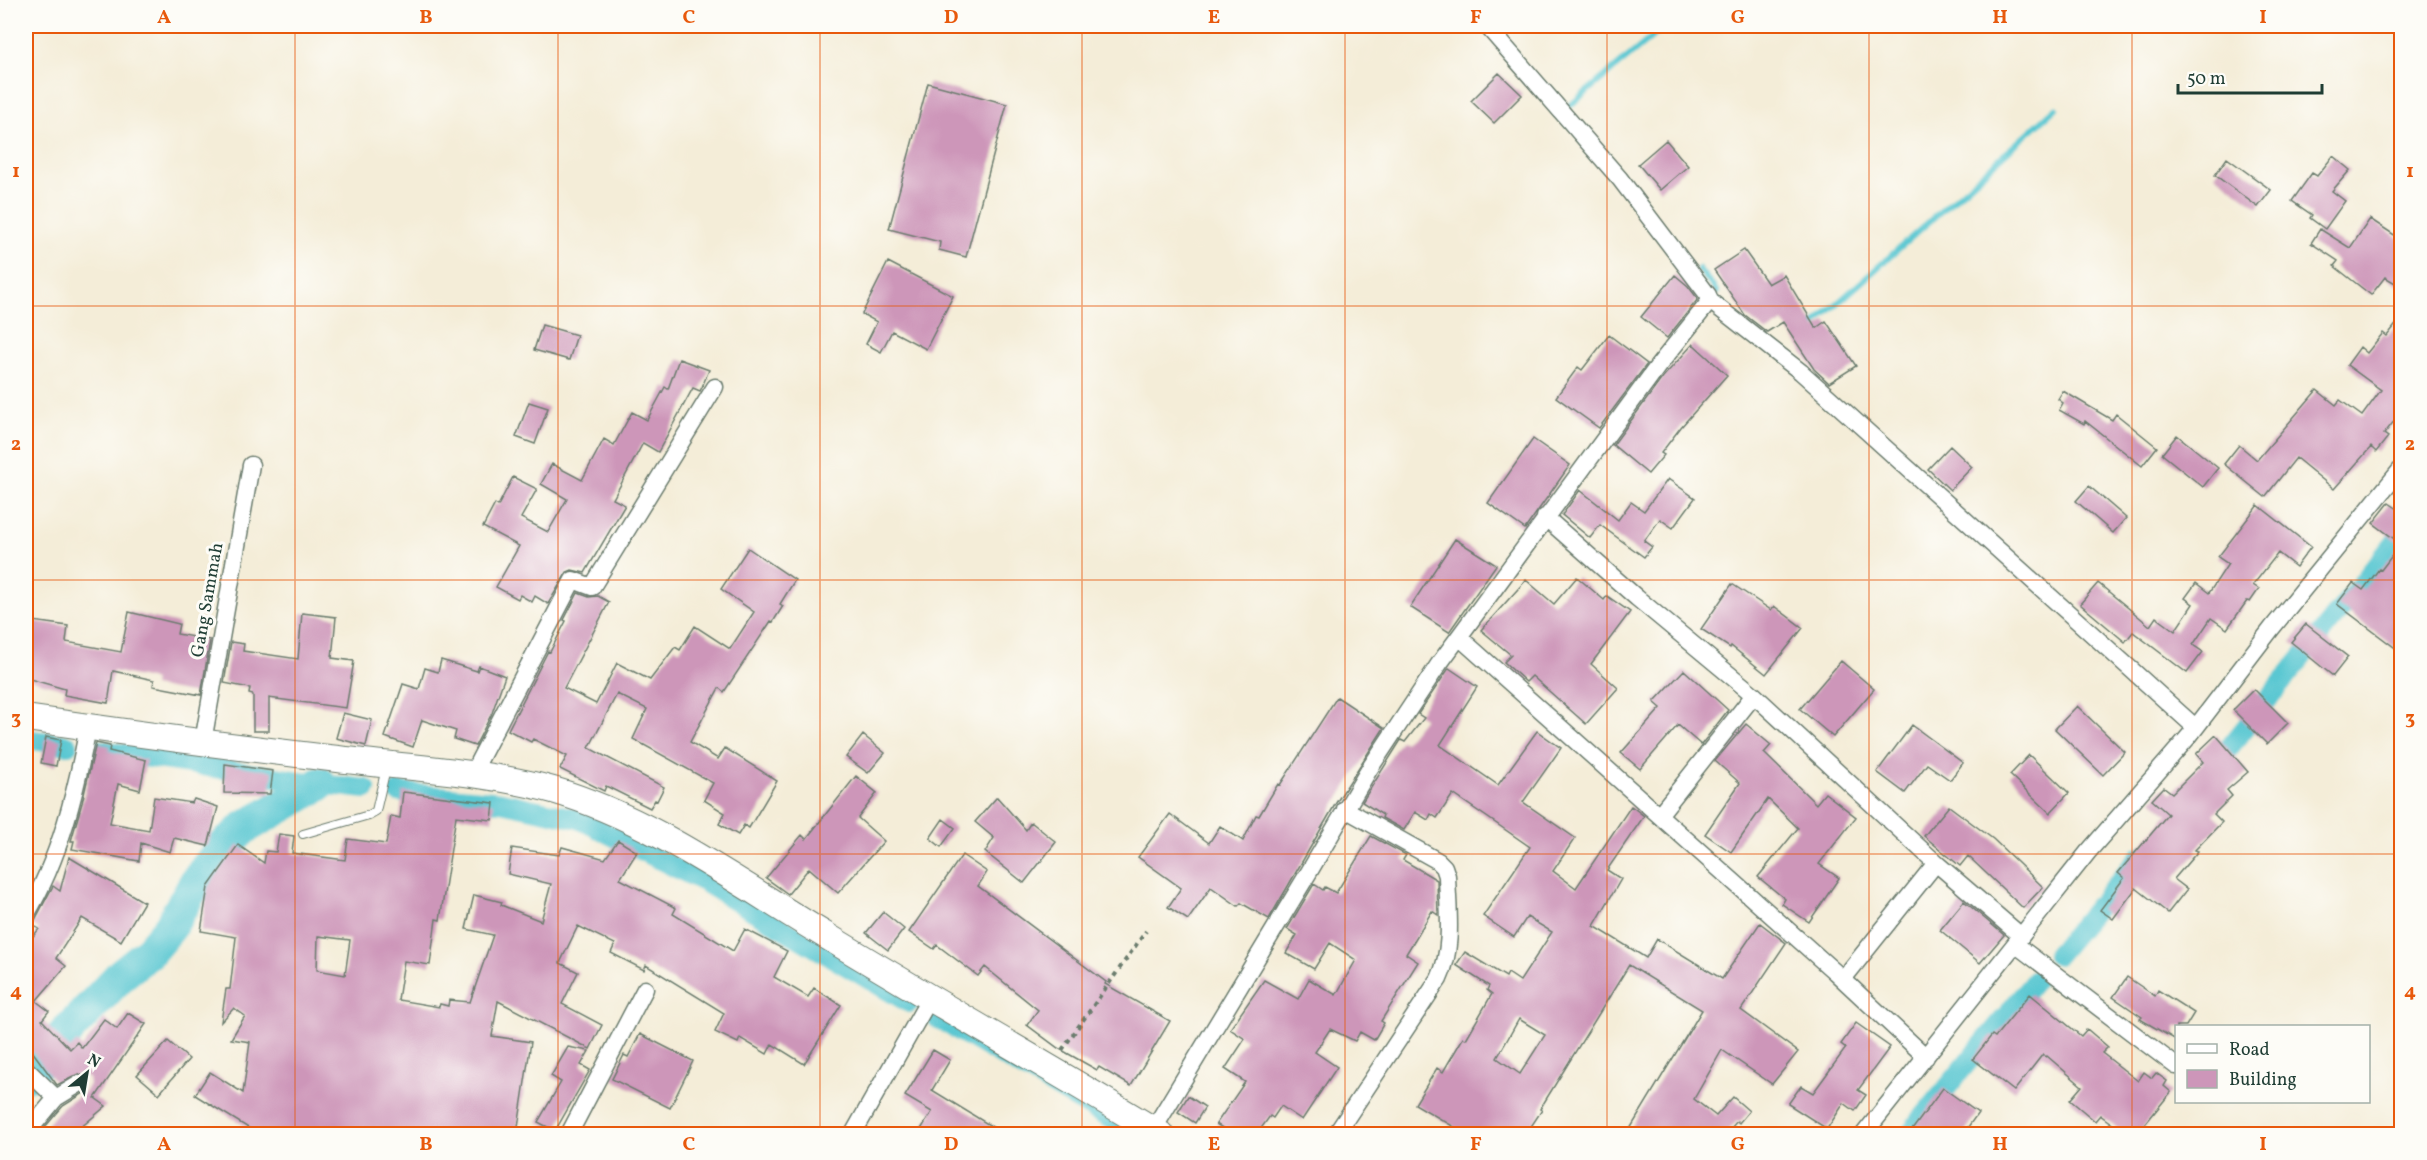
<svg xmlns="http://www.w3.org/2000/svg" width="2427" height="1160" viewBox="0 0 2427 1160" font-family="Vollkorn,serif">
<style>
.lines{fill:none;stroke-linecap:round;stroke-linejoin:round}
.stream{stroke:#5ac7d2;stroke-width:6}
.canal{stroke:#5ac7d2;stroke-width:20}
.river{stroke:#5ac7d2;stroke-width:34}
.building{fill:#cd96b9;fill-rule:evenodd}
.service-casing{stroke:#6a7b6d;stroke-width:10}
.minor-casing{stroke:#6a7b6d;stroke-width:19}
.primary-casing{stroke:#6a7b6d;stroke-width:28}
.path{stroke:#6a7b6d;stroke-width:4;stroke-dasharray:4.5 4.5;stroke-linecap:butt}
.service{stroke:#fff;stroke-width:8}
.minor{stroke:#fff;stroke-width:16}
.primary{stroke:#fff;stroke-width:26}
.grid{fill:none;stroke:#e8590c;stroke-width:1.5;stroke-opacity:0.55}
.labels{text-anchor:middle;dominant-baseline:central;stroke-width:6;stroke-linejoin:round;paint-order:stroke}
.street-label{font-size:18px;fill:#1f3d34;stroke:#fdfcf7}
.neatline{fill:none;stroke:#e8590c;stroke-width:2}
.grid-label{font-size:20px;text-anchor:middle;font-weight:bold;fill:#e8590c}
</style>
<rect width="100%" height="100%" fill="#fdfcf7"/>
<filter id="ink" filterUnits="userSpaceOnUse"><feTurbulence type="fractalNoise" baseFrequency=".0167" numOctaves="2"/><feDisplacementMap in="SourceGraphic" scale="12" xChannelSelector="R" yChannelSelector="G"/><feConvolveMatrix kernelMatrix="1 2 1 2 8 2 1 2 1" color-interpolation-filters="sRGB"/></filter>
<filter id="wash" filterUnits="userSpaceOnUse"><feTurbulence type="fractalNoise" baseFrequency=".008" numOctaves="4" result="noise"/><feDisplacementMap in="SourceGraphic" scale="24" xChannelSelector="R" yChannelSelector="G"/><feGaussianBlur stdDeviation="1.35" result="paint"/><feColorMatrix in="noise" values="0 0 0 0 0 0 0 0 0 0 0 0 0 0 0 0 0 1.4 0 .05"/><feComposite in="paint" operator="in"/></filter>
<g filter="url(#wash)">
<rect width="100%" height="100%" fill="#f4edd8"/>
<g class="lines">
<path class="stream" d="M1566,109L1665,26
M1699,269L1717,292
M1810,328L2056,108"/>
<path class="canal" d="M26,739L68,745
M99,750L320,784L366,789
M2212,769L2402,533
M398,792L501,802L579,819L702,881L909,1003
M2057,955L2140,856
M937,1018L1136,1134
M1909,1134L2036,979"/>
<path class="river" d="M26,1075L122,974L148,953L170,927L197,880L223,847L244,828L320,784"/>
</g>
<g id="blocks">
<path class="building" d="M1499,73L1522,95L1494,123L1471,101Z
M928,83L1007,104L966,257L939,250L940,242L889,229Z
M1666,140L1688,166L1660,190L1638,164Z
M2333,156L2350,170L2332,191L2345,201L2325,229L2310,218L2312,215L2292,201L2312,173L2317,176Z
M2227,158L2271,190L2258,207L2215,175Z
M2370,219L2402,240V287L2385,277L2371,295L2334,266L2338,261L2311,243L2320,229L2350,248Z
M1744,250L1768,284L1784,275L1816,328L1826,321L1856,366L1829,383L1814,369L1783,322L1767,332L1745,315L1714,270Z
M888,262L953,296L926,349L892,331L881,352L866,344L877,322L862,314Z
M1675,275L1688,286L1698,299L1667,338L1641,317Z
M2402,317V411L2384,434L2388,437L2376,452L2371,447L2334,489L2296,458L2265,497L2224,464L2239,445L2257,460L2317,390L2336,405L2340,400L2362,416L2381,390L2347,365L2360,347L2367,353L2383,333L2387,336Z
M542,325L577,335L569,360L534,350Z
M1609,335L1647,364L1599,428L1556,397L1578,367L1582,370Z
M1693,344L1727,375L1681,427L1661,453L1664,455L1648,474L1613,445L1663,377Z
M679,359L709,370L702,387L700,391L693,388L658,452L643,443L613,499L625,505L585,573L572,570L567,572L548,604L535,596L532,602L520,595L518,599L496,587L519,546L483,527L495,504L498,506L513,477L537,489L521,518L548,532L567,499L541,484L552,464L582,480L604,439L614,445L632,412L647,420L665,387L668,389Z
M2063,391L2112,420L2116,414L2157,447L2142,466L2085,421L2084,424L2059,410L2063,403L2058,399Z
M529,402L548,408L535,444L516,437Z
M2177,435L2218,468L2203,487L2162,454Z
M1533,439L1570,465L1525,529L1488,503Z
M1950,446L1972,467L1950,490L1928,469Z
M1668,479L1695,498L1673,528L1660,519L1644,541L1652,547L1644,557L1600,525L1590,538L1562,515L1580,490L1618,520L1631,502L1644,511Z
M2089,486L2126,518L2113,533L2076,501Z
M2389,503L2402,512V653L2337,604L2353,583L2363,590L2379,569L2381,570L2401,544L2373,523Z
M2258,505L2311,547L2296,567L2278,553L2253,585L2259,589L2250,602L2247,601L2227,629L2211,618L2193,645L2203,652L2187,673L2133,632L2125,642L2080,604L2098,583L2150,626L2156,617L2175,631L2193,604L2185,598L2196,583L2209,593L2228,564L2218,557Z
M1455,539L1496,565L1449,632L1410,607Z
M748,548L795,580L780,604L783,606L773,622L771,621L724,692L719,688L690,742L718,759L725,748L777,781L749,828L744,825L738,835L719,824L725,813L704,800L713,783L633,739L647,709L617,694L589,748L664,787L657,801L655,800L650,808L606,786L604,791L560,769L567,756L533,739L531,742L508,730L548,651L550,652L566,621L564,620L578,593L589,597L598,596L609,602L564,688L596,704L617,663L650,680L675,647L680,650L695,626L730,649L754,612L721,589Z
M1577,577L1604,600L1607,596L1630,612L1591,664L1618,688L1586,724L1532,676L1526,682L1504,662L1511,655L1481,630L1526,580L1554,604Z
M1732,584L1771,610L1774,606L1803,628L1766,674L1731,646L1730,648L1701,629Z
M129,612L179,624L177,634L210,640L201,695L153,686L154,680L113,671L108,703L64,695L65,689L26,678V620L68,626L66,642L121,652Z
M302,613L336,617L332,658L354,661L346,708L269,698V731H253V695L249,694L250,688L224,683L231,642L244,644L243,651L298,659Z
M2306,624L2348,657L2333,676L2291,642Z
M441,660L477,671L479,666L505,676L492,713L475,746L454,739L456,731L422,720L413,747L385,737L403,684L419,689L425,668L438,672Z
M1841,661L1874,689L1833,737L1800,709Z
M1449,668L1477,687L1440,745L1498,785L1537,731L1561,748L1523,802L1575,838L1553,871L1576,888L1631,806L1644,816L1607,870L1621,879L1594,926L1646,958L1657,939L1722,979L1760,923L1786,943L1741,1010L1798,1052L1772,1084L1722,1050L1694,1099L1716,1116L1733,1097L1749,1111L1739,1123L1737,1121L1726,1134H1627L1702,1010L1629,965L1540,1109L1542,1110L1526,1134H1466L1415,1104L1437,1068L1443,1072L1463,1038L1466,1039L1492,994L1487,990L1489,986L1456,965L1465,952L1506,977L1508,973L1520,981L1552,932L1527,917L1514,937L1483,916L1530,847L1497,824L1453,794L1437,818L1431,814L1428,820L1415,812L1404,830L1382,818L1383,815L1362,802L1401,740L1405,742L1424,718L1418,714ZM1519,1019L1545,1035L1520,1074L1497,1058Z
M1684,670L1728,710L1701,745L1678,725L1640,769L1621,753L1661,708L1654,702Z
M2254,689L2288,723L2267,744L2233,710Z
M1337,697L1384,728L1336,803L1269,919L1241,903L1238,906L1211,887L1188,920L1168,907L1181,888L1138,857L1170,814L1209,843L1220,826L1243,841L1256,815L1259,816L1278,784L1280,785Z
M2077,706L2125,752L2103,775L2055,729Z
M343,713L372,720L366,746L336,738Z
M1746,724L1771,745L1764,753L1816,804L1825,793L1856,817L1819,864L1839,878L1809,922L1782,904L1785,899L1758,877L1798,828L1768,799L1731,852L1705,834L1740,783L1715,761Z
M1912,725L1963,763L1950,780L1927,764L1905,793L1877,772Z
M863,735L885,753L868,773L846,757Z
M2216,735L2248,772L2227,790L2232,796L2214,814L2222,822L2195,850L2198,851L2174,879L2187,889L2168,913L2136,888L2113,919L2100,910L2124,878L2118,873L2168,814L2152,800L2164,787L2172,793L2203,762L2196,754Z
M46,737L61,740L56,766L41,763Z
M96,743L110,746L109,751L146,760L140,790L118,784L110,823L149,830L154,797L192,803L194,799L218,807L208,846L174,838L170,852L141,843L139,861L72,849L74,841H71L82,803Z
M2029,755L2069,793L2050,813L2010,775Z
M225,764L273,771L270,794L224,793Z
M856,776L877,793L858,818L884,841L838,893L809,868L788,894L766,878L802,835L806,839Z
M403,792L494,803L492,820L456,816L440,920L436,919L430,965L404,961L398,1000L439,1007L440,1004L448,1006L449,1000L470,1002L493,935L466,929L474,895L502,902L501,905L541,921L551,884L508,874L512,848L559,855L562,847L605,859L618,840L637,852L620,879L676,908L673,914L733,951L745,929L787,951L774,977L808,997L814,988L841,1005L804,1064L772,1044L767,1054L740,1038L738,1043L715,1032L724,1013L646,965L644,970L611,953L615,944L578,926L560,963L578,972L562,1004L602,1025L590,1049L498,1001L492,1036L531,1042L517,1134H466L434,1131V1134H258L195,1095L210,1072L243,1093L250,1042L231,1039L245,1016L234,1008L221,1022L226,989H230L236,937L201,931L208,887L238,845L264,863L266,851L276,852L279,834L294,836L292,853L345,860L348,839L386,844L391,816L400,818ZM318,936L350,940L345,975L317,970Z
M997,797L1026,830L1031,822L1056,842L1024,883L985,852L994,838L975,822Z
M1949,806L1993,839L2043,887L2023,908L1968,856L1960,866L1924,836Z
M943,819L955,828L941,847L930,838Z
M1371,836L1406,855L1403,860L1437,880L1438,915L1432,911L1406,954L1418,962L1381,1021L1384,1023L1374,1040L1360,1032L1355,1041L1330,1029L1315,1052L1337,1067L1302,1120L1281,1106L1273,1118L1270,1116L1257,1134H1232L1216,1124L1245,1082L1225,1069L1245,1039L1230,1029L1264,980L1298,999L1309,979L1336,995L1356,960L1330,943L1314,969L1286,953L1297,935L1287,929L1314,884L1323,890L1325,887L1336,893Z
M962,855L987,872L978,886L1106,982L1105,984L1170,1021L1131,1086L1099,1067L1097,1070L1058,1048L1027,1025L1038,1010L985,967L978,976L937,945L934,949L909,932Z
M69,857L144,902L121,941L82,918L56,958L66,966L36,1001L49,1011L42,1020L70,1049L77,1042L82,1048L104,1019L117,1029L128,1013L146,1024L95,1098L106,1106L73,1134H39L63,1106L84,1093L89,1084L88,1078L79,1074L57,1085L32,1051L26,1058V945L39,929L31,924L35,920L53,886L60,891Z
M1964,901L2004,935L1980,963L1940,930Z
M883,912L904,929L888,950L866,933Z
M2127,977L2155,996L2158,990L2194,1013L2186,1026H2176V1040L2140,1019L2142,1017L2113,997Z
M2030,994L2081,1036L2087,1029L2108,1047L2102,1053L2138,1081L2144,1072L2152,1078L2156,1073L2167,1081L2164,1086L2171,1092L2137,1134H2126L2100,1115L2095,1121L2070,1100L2082,1086L2047,1056L2046,1057L2043,1054L2014,1091L1973,1059L1992,1035L1995,1037Z
M1856,1023L1890,1047L1858,1090L1866,1095L1855,1111L1844,1103L1827,1129L1788,1104L1801,1086L1813,1093L1846,1048L1841,1044Z
M640,1034L693,1061L670,1108L612,1079L624,1055L628,1057Z
M168,1041L189,1059L159,1094L137,1075Z
M568,1047L589,1051L581,1065L590,1070L555,1131L538,1122L561,1082L551,1076Z
M933,1050L950,1060L932,1090L1004,1134H918L932,1112L905,1096Z
M1943,1088L1978,1113L1963,1134H1909Z
M1188,1096L1205,1107L1195,1123L1178,1112Z"/>
</g>
</g>
<g filter="url(#ink)">
<use href="#blocks" fill-opacity="0" stroke="#6a7b6d" stroke-width="1.5"/>
<g class="lines">
<defs>
<path id="service" d="M303,834L369,815L376,811L386,768"/>
<path id="minor" d="M1710,301L1801,372L2195,727
M1545,517L1637,598L1754,695L1936,863L2021,936
M1459,637L1835,972L1926,1057
M203,742L251,465
M472,774L573,580L592,587L715,387
M1659,815L1754,695
M26,915C60,858 76,792 88,727
M2015,944L2176,1066
M1843,979L1936,863
M26,1069L56,1098L26,1134
M56,1098L79,1084
M1153,1130L1309,872L1370,768L1439,664L1658,366L1710,301L1708,295L1620,179L1487,26
M569,1134L645,989
M853,1134L930,998
M1336,1134L1439,979C1454,947 1448,910 1447,876L1444,867L1438,861L1345,809
M1864,1134L2088,852L2190,735L2272,628L2402,468"/>
<path id="primary" d="M26,718C130,733 234,747 338,759C409,768 484,771 553,790C652,819 738,883 825,935C936,1003 1050,1067 1160,1134"/>
</defs>
<use href="#service" class="service-casing"/>
<use href="#minor" class="minor-casing"/>
<use href="#primary" class="primary-casing"/>
<path class="path" d="M1062,1050L1146,931"/>
<use href="#service" class="service"/>
<use href="#minor" class="minor"/>
<use href="#primary" class="primary"/>
</g>
</g>
<path class="grid" d="M295,26V1134M558,26V1134M820,26V1134M1082,26V1134M1345,26V1134M1607,26V1134M1869,26V1134M2132,26V1134M26,306H2402M26,580H2402M26,854H2402"/>
<g class="labels">
<g class="street-label">
<text transform="translate(208 600) rotate(-80)">Gang Sammah</text>
</g>
</g>
<rect width="2427" height="1160" fill="none" stroke="#fdfcf7" stroke-width="66"/>
<rect x="2175" y="1025" width="195" height="78" fill="#fdfcf7" stroke="#a4b0a9" stroke-width="1.5"/>
<rect x="2187" y="1044" width="30" height="9" fill="#ffffff" stroke="#a4b0a9" stroke-width="1.5"/>
<text x="2229" y="1055" font-size="18" fill="#1f3d34">Road</text>
<rect x="2187" y="1070" width="30" height="18" fill="#cd96b9" stroke="#a4b0a9" stroke-width="1.5"/>
<text x="2229" y="1085" font-size="18" fill="#1f3d34">Building</text>
<g transform="translate(87 1073) rotate(30)" stroke="#fdfcf7" stroke-width="4.5" paint-order="stroke">
<path d="M0-4.5L10 22L0 15L-10 22Z" fill="#1f3d34"/>
<text y="-9" font-size="16" font-weight="bold" text-anchor="middle" fill="#1f3d34">N</text>
</g>
<path d="M2178 84v9h144v-9" fill="none" stroke="#1f3d34" stroke-width="3"/>
<text x="2187" y="84" font-size="18" fill="#1f3d34" stroke="#fdfcf7" stroke-width="4.5" paint-order="stroke">50 m</text>
<rect x="33" y="33" width="2361" height="1094" class="neatline"/>
<g class="grid-label">
<text x="164" y="23">A</text>
<text x="426" y="23">B</text>
<text x="689" y="23">C</text>
<text x="951" y="23">D</text>
<text x="1214" y="23">E</text>
<text x="1476" y="23">F</text>
<text x="1738" y="23">G</text>
<text x="2000" y="23">H</text>
<text x="2263" y="23">I</text>
<text x="16" y="177">1</text>
<text x="2410" y="177">1</text>
<text x="16" y="450">2</text>
<text x="2410" y="450">2</text>
<text x="16" y="724">3</text>
<text x="2410" y="724">3</text>
<text x="16" y="997">4</text>
<text x="2410" y="997">4</text>
<text x="164" y="1150">A</text>
<text x="426" y="1150">B</text>
<text x="689" y="1150">C</text>
<text x="951" y="1150">D</text>
<text x="1214" y="1150">E</text>
<text x="1476" y="1150">F</text>
<text x="1738" y="1150">G</text>
<text x="2000" y="1150">H</text>
<text x="2263" y="1150">I</text>
</g>
</svg>
